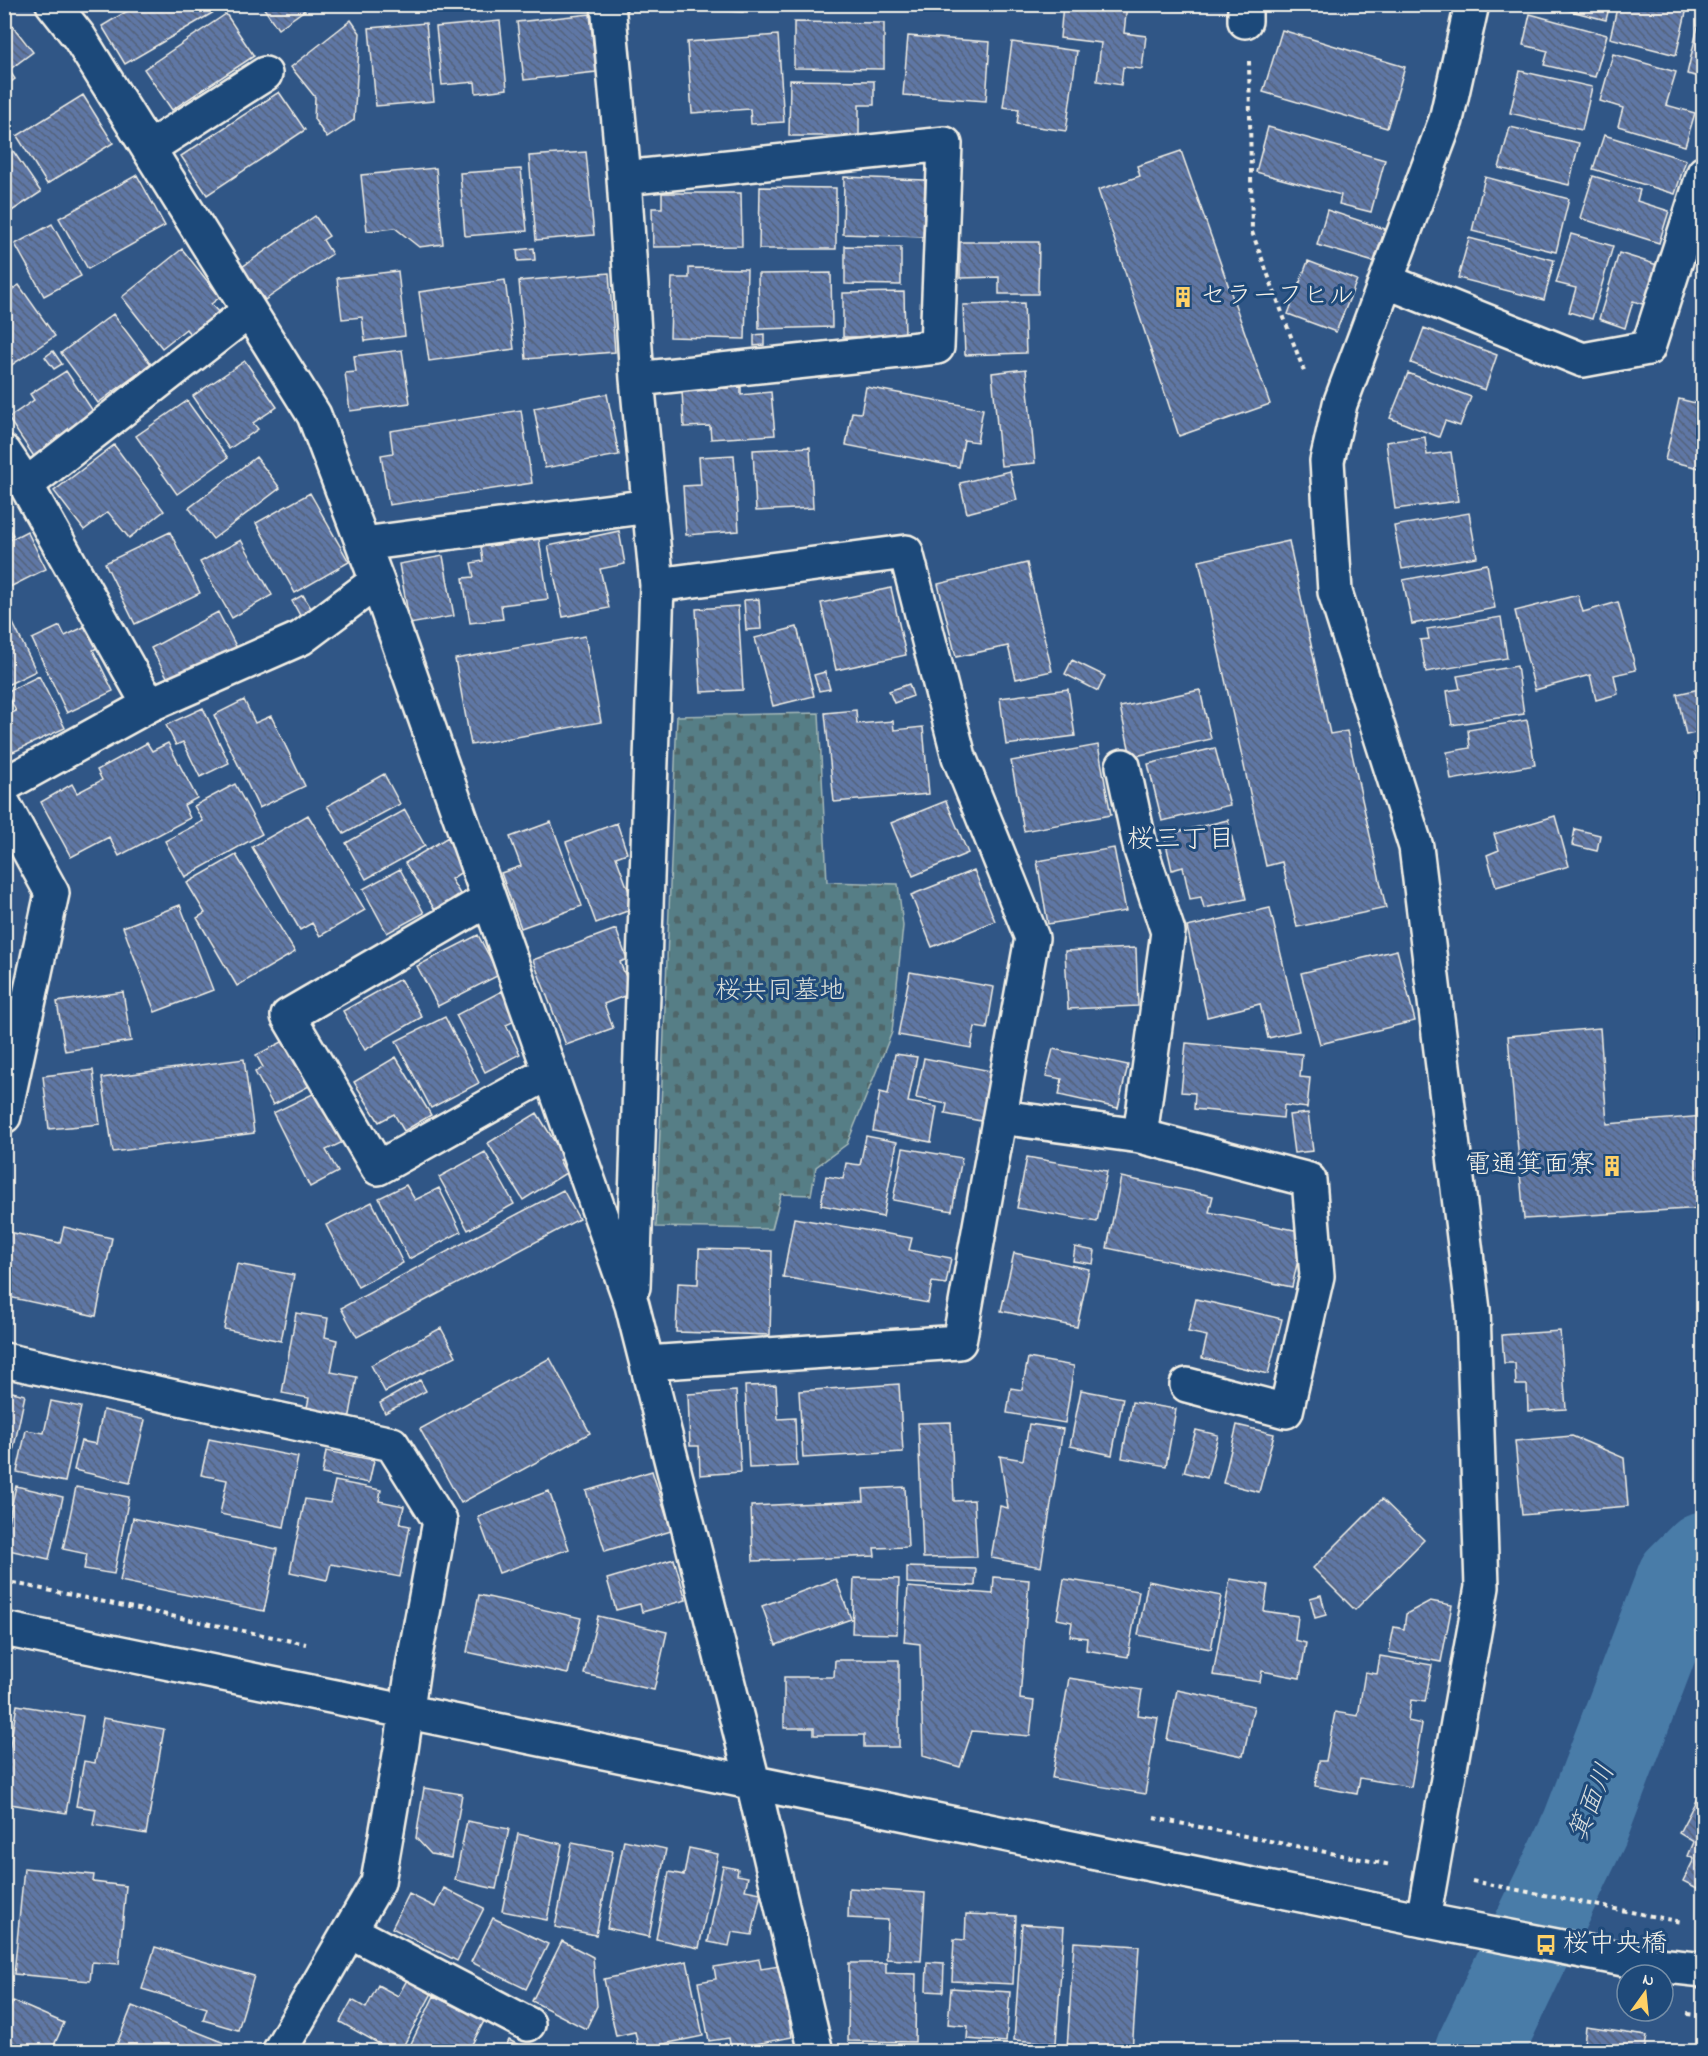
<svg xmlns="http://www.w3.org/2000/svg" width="1708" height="2056" viewBox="0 0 1708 2056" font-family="'Indie Flower','Klee One',sans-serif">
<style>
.cemetery{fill:url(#cemetery-stones);stroke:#a5b8b7;stroke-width:1.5}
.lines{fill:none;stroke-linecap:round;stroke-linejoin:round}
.river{stroke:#4a7ca8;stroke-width:87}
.building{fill:url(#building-back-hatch);stroke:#f4f1e8;stroke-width:1.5}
.minor-casing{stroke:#f4f1e8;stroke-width:38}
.path{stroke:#f4f1e8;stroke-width:4;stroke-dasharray:4.5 4.5;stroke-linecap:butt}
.minor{stroke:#1f4a7a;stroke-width:33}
.labels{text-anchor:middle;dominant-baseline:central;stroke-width:6;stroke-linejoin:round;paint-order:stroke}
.poi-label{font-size:26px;fill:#f4f1e8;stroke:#1f4a7a;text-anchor:start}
.park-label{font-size:26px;fill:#dce0d9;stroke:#1f4a7a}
.neighbourhood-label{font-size:27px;fill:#f4f1e8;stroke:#1f4a7a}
.water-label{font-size:27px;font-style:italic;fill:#dadfde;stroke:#1f4a7a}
</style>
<defs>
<pattern id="cemetery-stones" width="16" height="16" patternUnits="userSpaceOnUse" patternTransform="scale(1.5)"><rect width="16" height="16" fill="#567e86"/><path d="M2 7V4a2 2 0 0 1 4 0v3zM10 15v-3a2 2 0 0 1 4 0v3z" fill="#506669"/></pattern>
<pattern id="building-back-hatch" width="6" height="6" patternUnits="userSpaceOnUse" patternTransform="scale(1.5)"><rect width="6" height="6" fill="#5e77a5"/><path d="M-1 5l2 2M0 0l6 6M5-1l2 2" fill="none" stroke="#55627a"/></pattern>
</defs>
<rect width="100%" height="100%" fill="#305686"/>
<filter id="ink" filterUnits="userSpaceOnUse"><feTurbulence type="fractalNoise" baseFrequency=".0167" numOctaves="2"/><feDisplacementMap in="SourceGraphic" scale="12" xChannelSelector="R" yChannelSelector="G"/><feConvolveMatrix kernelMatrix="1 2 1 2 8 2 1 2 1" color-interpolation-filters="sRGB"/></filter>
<g filter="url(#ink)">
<path class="cemetery" d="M819,713L827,882L898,884L903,926L892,1032L847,1144L816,1167L811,1195L781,1194L772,1229L656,1227L677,716Z"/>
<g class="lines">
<path class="river" d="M1478,2052L1585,1828L1680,1579L1704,1555"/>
</g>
<path class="building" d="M139,4H225L226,5L125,64L102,26Z
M261,4H313L278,29Z
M646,4H743V12L646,7Z
M984,4H1039V10Z
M1063,4H1127L1124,33L1146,36L1142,69L1123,67L1121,85L1097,81L1101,43L1060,38Z
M1165,4H1195L1194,11L1164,9Z
M1544,4H1610L1606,20Z
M1618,4H1688L1676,55L1610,38Z
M1703,4H1704V78L1687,74Z
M226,14L254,56L172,110L144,69Z
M590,14L596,72L524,80L517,22Z
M1530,14L1607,35L1595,77L1544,65L1548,51L1523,45Z
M351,20L360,33L354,120L327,138L314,119L315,97L291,67Z
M500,21L507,89L476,93L475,82L442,85L436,27Z
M794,22L884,23V69L794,68Z
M426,23L434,101L376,106L369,28Z
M12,25L33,52L9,70L15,79L4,87V31Z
M1282,30L1405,67L1387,128L1263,92Z
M778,35L784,122L751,124L750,109L692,113L687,42Z
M908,36L990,42L986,101L903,95Z
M1012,42L1077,51L1066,131L1017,124L1019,109L1003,107Z
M1613,54L1676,72L1666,105L1695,113L1685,146L1618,126L1623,108L1600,101Z
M1520,71L1592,87L1582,130L1510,113Z
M790,80L874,81V105H859V136H789Z
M279,92L305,130L207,195L181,156Z
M83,95L113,143L47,184L17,136Z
M1268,127L1385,160L1371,212L1339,204L1341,195L1256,172Z
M1510,127L1579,143L1569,185L1499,168Z
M1604,135L1686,160L1675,194L1593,169Z
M5,139L41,192L4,216V140Z
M1181,151L1270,404L1179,436L1098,190L1140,176L1137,166Z
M586,152L594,235L536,240L529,156Z
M436,168L443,244L419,247L395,228L367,231L361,175Z
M521,169L527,231L465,236L460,173Z
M137,175L165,226L88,269L59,218Z
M1593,176L1640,190L1637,201L1669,211L1659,243L1580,218Z
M844,177L925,180L923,237L843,234Z
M1485,177L1569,199L1556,252L1472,231Z
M760,187L836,188V249H759Z
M662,193H741L742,246L653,247L652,208H662Z
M1327,210L1385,229L1374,262L1317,245Z
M315,216L329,236L323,240L332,254L265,300L242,267Z
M52,224L81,276L44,296L15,244Z
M1571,234L1613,246L1592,319L1569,312L1576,288L1556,283Z
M1469,238L1554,260L1544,300L1458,278Z
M960,242H1039L1038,294H999V277L960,278Z
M845,246L901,247V285L845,284Z
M534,248L535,260L518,261L517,250Z
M182,249L220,297L211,304L219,313L191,335L186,329L162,348L122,297Z
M1619,253L1664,267L1652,307L1633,301L1625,328L1599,319Z
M1308,261L1357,280L1336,332L1288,314Z
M689,268L747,269L745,339L670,337L672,278H689Z
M398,271L405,336L365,341L362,317L342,319L337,278Z
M609,273L615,352L526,359L519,281Z
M831,273L832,327L759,329L758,274Z
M505,280L514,349L429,361L419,292Z
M19,285L55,336L4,370V295Z
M904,292L905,337H843V293Z
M1024,303L1026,353L965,355L963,305Z
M113,314L151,364L98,403L61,353Z
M1424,328L1497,355L1485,390L1411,363Z
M764,334V345L754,346V335Z
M402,350L410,403L350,411L345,373L356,372L354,356Z
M53,351L62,364L54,369L45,357Z
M245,361L277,407L253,423L258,429L229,449L193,396Z
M1026,369L1035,463L1001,466L992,373Z
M66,371L99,420L37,461L8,418L34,400L30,394Z
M1408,373L1471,397L1460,426L1445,421L1439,437L1390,418Z
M741,387V395L771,392L775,435L711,439L710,426L684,427L682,391Z
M866,387L983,409L977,442L964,440L959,467L846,445L852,412L861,413Z
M607,394L619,455L545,468L534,408Z
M1679,399L1704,405V469L1665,460Z
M187,401L228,458L177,494L136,436Z
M521,410L532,483L389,505L381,455L393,453L390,431Z
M1425,437L1427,455L1451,452L1458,501L1395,509L1386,442Z
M114,445L164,511L129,538L108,512L84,530L54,491Z
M810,447L813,508L756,511L753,450Z
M734,455L739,531L686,535L683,486L701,485L699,457Z
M256,457L280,488L213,539L189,508Z
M1010,471L1017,500L967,513L960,483Z
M310,493L349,562L295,593L256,523Z
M1469,513L1477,557L1402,569L1394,526Z
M4,519L13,535L4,540Z
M27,531L46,569L4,590V543Z
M619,531L625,564L600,569L609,608L563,617L548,546Z
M170,532L200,593L135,624L105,563Z
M539,539L548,599L501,605L503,619L470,623L463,578L474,577L471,563L483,561L481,547Z
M241,540L272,595L232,618L200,562Z
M1289,541L1330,734L1347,731L1386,908L1297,927L1282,862L1266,866L1199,561Z
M443,556L454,616L410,624L399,564Z
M1027,563L1052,671L1016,679L1008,646L956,657L938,584Z
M1487,564L1495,608L1412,624L1403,580Z
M891,588L906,655L836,670L821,603Z
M303,595L314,613L302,619L292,601Z
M1578,595L1583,612L1618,602L1636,670L1614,675L1618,694L1596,700L1590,675L1535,690L1515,611Z
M759,599L761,629L746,630L744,600Z
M738,606L743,690L701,692L696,609Z
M218,612L237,648L171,684L151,648Z
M1501,617L1507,658L1426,672L1420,640L1429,639L1427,629Z
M11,619L36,671L5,686L4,622Z
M88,625L99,647L93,650L113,691L67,713L32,639L60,626L65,636Z
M797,627L814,696L773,706L755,638Z
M585,636L601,722L471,745L455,659Z
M1072,660L1105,676L1098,691L1065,674Z
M1517,666L1524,714L1452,725L1447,691L1460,689L1457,676Z
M825,672L830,689L819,691L814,675Z
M39,676L65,728L13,752L4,735V716L16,711L6,692Z
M909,684L913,696L894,703L889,691Z
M1704,688V731L1686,735L1677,694Z
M1068,689L1075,736L1006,745L1000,698Z
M1200,690L1211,739L1131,757L1120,707Z
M244,700L255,723L271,716L305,786L259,808L214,715Z
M203,708L229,763L200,777L183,742L176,745L166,725Z
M856,710L857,724L893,721L894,730L923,727L929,794L834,802L825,713Z
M1527,720L1535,765L1451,780L1447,752L1470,748L1468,730Z
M147,743L152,751L168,743L197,798L184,805L190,818L119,856L109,837L71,857L41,802L72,784L77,793L102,780L97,770Z
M1098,745L1111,815L1024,831L1011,761Z
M1215,748L1230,805L1162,821L1148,764Z
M1704,748V771L1694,753Z
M384,774L400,804L344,834L327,806Z
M235,784L262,834L185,877L165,841L203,821L194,806Z
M946,801L968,853L913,876L891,823Z
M405,810L425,846L366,879L346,843Z
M308,815L365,910L320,936L312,923L300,930L252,847Z
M1555,816L1569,866L1496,887L1487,855L1499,850L1494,834Z
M1228,820L1246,899L1204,908L1201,897L1190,899L1183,867L1172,870L1164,835Z
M551,822L582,906L521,928L501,873L521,866L510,837Z
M617,823L627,853L616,857L635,908L596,923L566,842Z
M1575,829L1600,835L1597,851L1572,845Z
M448,837L468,868L451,879L460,894L435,910L405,863Z
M1114,848L1126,911L1048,924L1037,861Z
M236,855L295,952L237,986L197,918L205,913L187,883Z
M400,869L424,913L387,933L363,889Z
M974,870L995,921L932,947L911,895Z
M180,905L213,990L155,1012L123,927Z
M1270,908L1299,1031L1268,1038L1260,1004L1207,1017L1187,927Z
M616,929L627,959L620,962L632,993L604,1004L613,1028L566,1045L533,960Z
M478,935L499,975L438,1006L417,966Z
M1136,948L1138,1006L1068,1009L1065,951Z
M1397,950L1415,1021L1320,1044L1301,973Z
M910,972L994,987L987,1029L975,1027L971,1048L898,1035Z
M400,979L422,1017L365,1050L343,1011Z
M502,991L517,1020L506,1025L520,1054L485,1072L456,1015Z
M123,992L131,1041L65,1051L57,1002Z
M445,1017L479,1083L431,1108L396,1041Z
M1600,1028L1607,1124L1704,1116V1208L1524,1219L1508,1036Z
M288,1039L313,1084L273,1105L255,1072L263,1067L256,1055Z
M1186,1043L1302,1054L1300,1077L1310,1078L1307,1108L1284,1105L1283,1118L1194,1109L1195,1093L1181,1092Z
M1053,1049L1128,1065L1118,1108L1059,1095L1062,1079L1046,1076Z
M895,1054L917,1057L908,1102L937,1107L931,1142L873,1131L880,1092L888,1094Z
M396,1057L431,1115L404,1131L394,1114L379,1122L354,1082Z
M924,1058L991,1071L981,1121L945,1114L947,1104L916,1098Z
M244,1059L254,1133L113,1152L102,1078Z
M93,1070L100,1124L49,1129L43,1076Z
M319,1091L345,1141L326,1150L338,1172L310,1187L273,1113Z
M537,1113L564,1157L559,1160L566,1173L523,1200L488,1143Z
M1308,1113L1313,1151L1294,1153L1289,1115Z
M866,1136L897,1142L883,1217L821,1205L826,1176L843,1179L846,1163L860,1165Z
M903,1148L962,1158L952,1211L893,1200Z
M485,1152L514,1204L468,1230L439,1177Z
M1027,1157L1107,1171L1097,1222L1017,1208Z
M1121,1177L1213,1196L1209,1212L1304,1232L1292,1287L1107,1248Z
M406,1185L415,1200L439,1188L461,1232L409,1259L379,1198Z
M563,1190L579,1219L357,1337L341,1308Z
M372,1202L403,1263L358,1287L326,1225Z
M794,1218L912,1238L909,1250L951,1258L946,1284L932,1282L928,1303L783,1277Z
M64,1227L112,1238L96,1316L4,1296V1231L60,1243Z
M1075,1247L1095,1251L1093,1264L1073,1261Z
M699,1249L772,1251L770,1335L676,1332L678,1283L698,1284Z
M1014,1253L1089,1269L1077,1327L1001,1311Z
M237,1264L294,1275L281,1341L224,1329Z
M1196,1299L1282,1319L1268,1374L1202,1358L1207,1336L1188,1332Z
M296,1313L328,1318L325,1337L337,1340L331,1372L357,1377L349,1420L306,1412L309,1398L282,1393Z
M441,1328L456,1356L385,1392L371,1365Z
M1560,1331L1566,1409L1528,1411L1527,1385H1516L1515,1363H1504L1502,1335Z
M550,1358L590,1433L461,1503L420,1429Z
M1028,1358L1074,1366L1065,1423L1007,1413L1011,1388L1022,1390Z
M420,1380L426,1391L385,1413L380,1403Z
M899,1384L903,1452L803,1458L799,1391Z
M776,1385L778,1419L795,1418L797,1466L749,1468L745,1386Z
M4,1390L25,1395L10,1466L4,1464Z
M1081,1390L1123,1398L1112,1455L1070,1446Z
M736,1391L741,1472L700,1475L699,1446H690L688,1394Z
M51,1401L81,1407L65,1482L17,1472L26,1430L44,1433Z
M1132,1402L1176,1409L1166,1466L1122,1458Z
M103,1410L145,1420L130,1483L74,1470L81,1441L96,1444Z
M951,1422L954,1501L974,1500L977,1557L923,1558L918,1423Z
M1029,1424L1063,1429L1041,1567L991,1558L1000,1506L1008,1508L1000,1456L1023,1460Z
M1237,1425L1274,1434L1259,1492L1223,1483Z
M1196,1430L1218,1435L1207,1478L1184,1472Z
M1572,1436L1624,1458L1628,1506L1522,1515L1515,1441Z
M209,1439L298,1457L284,1527L220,1514L227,1480L201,1475Z
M326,1451L374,1460L369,1483L322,1474Z
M652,1471L671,1531L605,1551L586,1491Z
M335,1481L381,1490L379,1501L404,1506L400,1524L410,1526L400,1577L331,1564L327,1580L290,1572L305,1499L330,1503Z
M16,1486L63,1497L49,1559L4,1549V1539Z
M76,1487L129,1497L114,1574L84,1569L87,1554L63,1549Z
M905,1487L908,1547L874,1548L875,1556L753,1561L751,1506L864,1501L863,1489Z
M549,1491L569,1549L499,1573L478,1517Z
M1382,1499L1424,1540L1355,1610L1313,1568Z
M133,1518L277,1549L264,1611L120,1581Z
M674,1559L686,1600L642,1612L640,1604L616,1610L607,1579Z
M907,1567L976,1569L975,1586L907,1583Z
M994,1577L1029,1580L1020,1699L1034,1701L1030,1736L972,1731L960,1767L923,1756L920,1644L904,1642L908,1587L993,1594Z
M854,1578L899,1579L897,1634L852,1633Z
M836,1579L851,1619L776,1645L762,1606Z
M1064,1579L1139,1591L1128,1657L1086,1650L1087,1638L1070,1636L1072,1622L1057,1619Z
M1230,1579L1268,1585L1264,1611L1298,1616L1295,1640L1306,1643L1300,1678L1262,1671L1260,1682L1213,1675Z
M1148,1581L1221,1596L1211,1649L1138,1635Z
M479,1595L581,1618L568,1674L467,1652Z
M1321,1595L1326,1615L1315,1618L1310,1598Z
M1430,1601L1452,1605L1441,1662L1389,1652L1394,1627L1404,1629L1406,1614Z
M598,1616L667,1632L654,1690L584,1674Z
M1380,1656L1432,1665L1425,1702L1411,1700L1408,1721L1422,1724L1411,1787L1360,1778L1357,1794L1315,1786L1319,1761H1326L1335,1712L1358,1716L1365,1672L1377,1674Z
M835,1660H899V1747H864V1735H814V1728H784V1677H834Z
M1069,1678L1142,1690L1138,1715L1158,1718L1145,1794L1052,1778Z
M1177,1690L1254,1706L1243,1756L1167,1740Z
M17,1705L83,1716L66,1813L4,1803V1778Z
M103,1718L164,1729L146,1834L93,1825L96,1809L76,1806L84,1761L95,1763Z
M1704,1785V1886L1701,1890L1683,1881L1694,1859L1688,1856L1694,1842L1679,1833Z
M424,1788L462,1794L451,1858L431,1854L416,1838Z
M467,1821L509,1829L496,1889L455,1880Z
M518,1834L562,1844L547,1920L502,1911Z
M624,1840L666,1849L649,1937L607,1928Z
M572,1843L613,1851L596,1935L555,1927Z
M689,1848L718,1854L699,1948L656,1939L669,1872L684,1875Z
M723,1866L738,1869L737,1875L748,1877L745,1890L761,1893L752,1935L732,1932L729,1946L708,1942Z
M24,1868L94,1875L93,1882L126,1886L119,1964L92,1962L90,1981L14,1974Z
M444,1888L484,1908L457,1961L392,1928L409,1894L435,1907Z
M849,1888L925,1893L921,1961L886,1959L888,1920L848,1918Z
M966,1914L1016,1916L1013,1984L952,1981L954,1939L965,1940Z
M493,1918L548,1944L526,1989L471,1962Z
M1022,1924L1064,1927L1056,2043L1014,2040Z
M562,1941L593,1957L597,2006L586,2029L532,2001Z
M1074,1942L1139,1946L1132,2052L1067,2049Z
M155,1947L254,1976L238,2030L203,2020L207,2008L142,1989Z
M759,1959L761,1969L779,1966L792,2037L731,2049L729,2038L709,2041L698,1982L716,1979L714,1967Z
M687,1961L703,2036L639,2049L635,2032L616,2036L604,1979Z
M927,1962L944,1963L943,1992L926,1991Z
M849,1963H886V1973L916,1974L915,2042L848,2041Z
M407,1980L432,1993L400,2052H394L340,2022L352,2000L366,2008L378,1985L398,1996Z
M951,1988L1010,1992L1006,2042L967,2039L968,2026L948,2024Z
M434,1996L484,2021L468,2052H407Z
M13,2001L64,2023L51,2052H4V2021Z
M132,2006L248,2052H121L115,2049Z
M1586,2027L1647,2036L1644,2052H1583Z
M509,2040L532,2052H503Z
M356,2042L376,2052H351Z"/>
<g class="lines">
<defs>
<path id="minor" d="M53,4L79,37L314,415L377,581L632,1305L753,1782L816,2052
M608,4L624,178L637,379L657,585L633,1287
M1245,21V4
M149,148L265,74
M624,178L945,144L937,347L637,379
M1386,281L1583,360L1648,348L1704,173
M4,452L26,485L149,705
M26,485L249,311
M363,544L650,506
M1123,766L1141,850L1168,932L1140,1136
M4,785L149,705L301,638L377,581
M4,805L52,893L4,1116
M489,899L288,1016L378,1168L550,1072
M1000,1117L1140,1136L1309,1180L1317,1276L1286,1411L1187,1385
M4,1360L392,1444L440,1521L413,1667L401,1749L378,1882L279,2052
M647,1363L959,1342L1032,938L959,757L906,552L657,585
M4,1629L1423,1920L1649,1964L1704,1970
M1423,1920L1482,1587L1473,1310L1416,847L1335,592L1327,461L1340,404L1446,120L1472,4
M350,1931L528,2024"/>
</defs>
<use href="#minor" class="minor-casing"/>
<path class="path" d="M1249,61L1252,232L1305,374
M4,1581L306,1644
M1154,1818L1391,1865
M1472,1881L1682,1922
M1687,2014L1704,2016"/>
<use href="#minor" class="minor"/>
</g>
</g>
<defs>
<symbol id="building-bare" viewBox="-9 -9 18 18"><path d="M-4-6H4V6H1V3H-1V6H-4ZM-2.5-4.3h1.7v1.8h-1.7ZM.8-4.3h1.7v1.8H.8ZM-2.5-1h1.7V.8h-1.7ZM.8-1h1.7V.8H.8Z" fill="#ffd166" stroke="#1f4a7a" stroke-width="2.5" paint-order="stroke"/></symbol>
<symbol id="bus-bare" viewBox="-9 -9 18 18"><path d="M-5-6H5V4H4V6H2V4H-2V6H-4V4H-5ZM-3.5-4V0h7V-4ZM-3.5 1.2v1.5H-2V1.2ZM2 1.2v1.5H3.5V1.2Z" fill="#ffd166" stroke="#1f4a7a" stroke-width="2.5" paint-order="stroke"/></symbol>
</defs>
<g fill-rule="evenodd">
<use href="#building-bare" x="1168" y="282" width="30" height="30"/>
<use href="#building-bare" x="1597" y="1151" width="30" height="30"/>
<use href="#bus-bare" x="1531" y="1930" width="30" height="30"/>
</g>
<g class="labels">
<g class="poi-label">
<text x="1200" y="297">セラーフヒル</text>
<text x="1595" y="1166" text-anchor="end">電通箕面寮</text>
<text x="1563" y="1945">桜中央橋</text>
</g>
<g class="park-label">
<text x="780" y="992">桜共同墓地</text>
</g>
<g class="neighbourhood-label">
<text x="1181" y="840">桜三丁目</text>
</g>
<g class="water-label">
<text transform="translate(1593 1803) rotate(-68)">箕面川</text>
</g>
</g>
<rect width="1708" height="2056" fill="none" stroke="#1f4a7a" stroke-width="24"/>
<rect x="12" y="12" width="1684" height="2032" fill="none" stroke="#f4f1e8" stroke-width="2" filter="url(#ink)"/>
<g transform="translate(1645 1993) rotate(15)"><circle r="28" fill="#1f4a7a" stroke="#748da6" stroke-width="1.5"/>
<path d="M0-4.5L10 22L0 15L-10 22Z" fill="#ffd166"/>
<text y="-9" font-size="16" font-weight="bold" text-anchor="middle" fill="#f4f1e8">N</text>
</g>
</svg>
